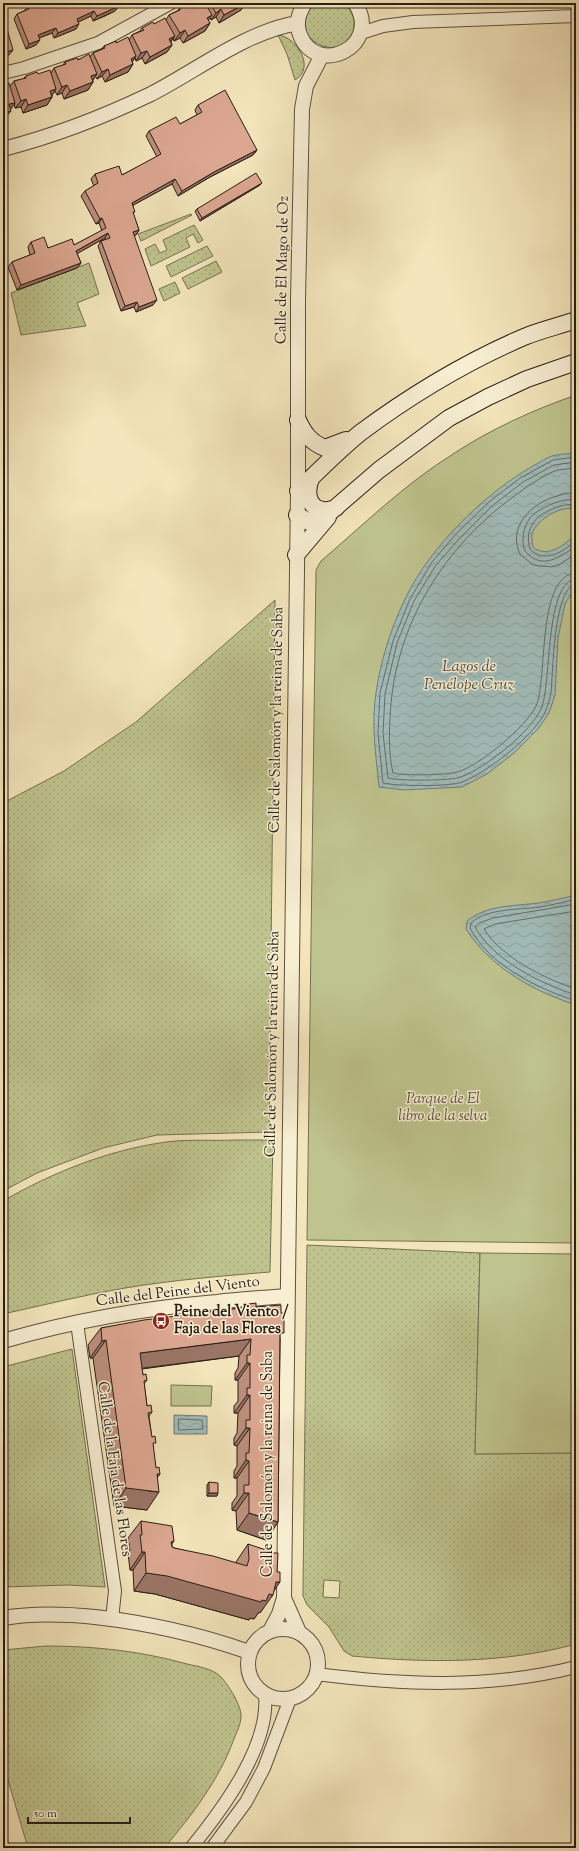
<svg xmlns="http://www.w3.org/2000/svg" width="579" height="1851" viewBox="0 0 579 1851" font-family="'Sorts Mill Goudy',serif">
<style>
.grass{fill:url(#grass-dots);stroke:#747152;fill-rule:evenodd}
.park{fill:#bfc48e;stroke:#747152}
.water{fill:url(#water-waves);stroke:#717d79}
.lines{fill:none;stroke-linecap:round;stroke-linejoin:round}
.shore{stroke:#656e68;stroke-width:1}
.minor-casing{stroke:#5c5040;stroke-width:14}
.tertiary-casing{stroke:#5c5040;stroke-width:16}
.secondary-casing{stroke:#291e16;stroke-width:18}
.minor{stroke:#f8efd3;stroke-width:12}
.tertiary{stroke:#f8efd3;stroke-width:14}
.secondary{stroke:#f8efd3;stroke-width:16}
.wall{fill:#bd907d;stroke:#291e16}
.shaded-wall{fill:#9a7566;stroke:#291e16}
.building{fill:#dca791;stroke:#291e16;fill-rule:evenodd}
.labels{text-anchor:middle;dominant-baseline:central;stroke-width:3;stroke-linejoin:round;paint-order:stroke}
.street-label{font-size:15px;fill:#291e16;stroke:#f8efd3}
.park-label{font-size:15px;font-style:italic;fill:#56503a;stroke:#f8efd3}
.poi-label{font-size:15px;font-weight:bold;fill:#291e16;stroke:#f8efd3;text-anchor:start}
.water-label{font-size:16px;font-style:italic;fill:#4d4e48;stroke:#f8efd3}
</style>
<defs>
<pattern id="grass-dots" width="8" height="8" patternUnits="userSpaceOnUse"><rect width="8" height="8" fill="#bfc48e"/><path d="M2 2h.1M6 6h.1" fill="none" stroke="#a4a87a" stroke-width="1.8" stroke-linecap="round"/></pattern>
<pattern id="water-waves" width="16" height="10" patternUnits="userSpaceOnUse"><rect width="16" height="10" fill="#a1bdbb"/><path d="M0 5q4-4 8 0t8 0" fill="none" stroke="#8ba2a0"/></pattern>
</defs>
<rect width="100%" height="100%" fill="#f4e6bc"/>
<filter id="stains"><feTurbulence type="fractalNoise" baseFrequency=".005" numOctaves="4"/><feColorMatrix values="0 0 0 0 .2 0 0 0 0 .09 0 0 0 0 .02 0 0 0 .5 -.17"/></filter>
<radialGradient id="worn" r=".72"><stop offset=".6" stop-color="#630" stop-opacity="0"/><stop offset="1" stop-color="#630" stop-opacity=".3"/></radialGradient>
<path class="grass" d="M316,3H343C351,8 355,18 354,27C348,71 277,36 316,3Z
M278,35C297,37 316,68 295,80L287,54Z
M191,214L192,215L141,241L138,234Z
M194,225L203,240L198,243L193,234L186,238L190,247L151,266L145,249L155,244L160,253L167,250L163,240Z
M207,246L213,256L171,277L166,266Z
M216,261L222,272L188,289L182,278Z
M89,263L99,294L77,303L86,326L21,335L11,293Z
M175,282L180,293L164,301L159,289Z
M275,600L269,1132L157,1135L103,1148L37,1173L3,1191V803L64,771L136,722Z
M234,1140H273L270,1272C222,1276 173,1280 125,1288C84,1295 44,1305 3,1314V1201C53,1172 109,1150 166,1142C188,1139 212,1141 234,1140Z
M307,1245L480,1253L475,1454L576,1453V1644C503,1664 426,1663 352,1656L344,1651L329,1627L307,1605L303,1596V1589ZM324,1580L340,1581L339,1598L323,1597Z
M72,1349L105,1587L68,1585L3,1587V1367Z
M46,1646C94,1646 141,1651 187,1664C196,1666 208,1668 216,1673C225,1678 242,1706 241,1716C241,1724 237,1731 234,1739C219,1780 192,1815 164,1848H28L3,1763V1650Z"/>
<path class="park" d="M576,395V1243L307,1240L316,570L321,561C364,524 405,484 453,454C491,429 533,410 576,395Z
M480,1253L576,1254V1453L475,1454Z
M171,1385L212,1386L211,1406H171Z"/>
<path class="water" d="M576,453V509C561,505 537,519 532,534C531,538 533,543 533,547C547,559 566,545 576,533V586L565,604L558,638L555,695L549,713L538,729L514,753L487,774L462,787L404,790L379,787C376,756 371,724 376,693C380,662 392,625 406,597C431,546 484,494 533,466C539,463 546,458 552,456C559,454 568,454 576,453Z
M576,895V1005C533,991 491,968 466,929L467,921C486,905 515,906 539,903C551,901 564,898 576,895Z
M174,1415L207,1416V1434H174Z"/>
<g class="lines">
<path class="shore" d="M576,457L553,460L520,478L489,502L456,534L432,562L410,599L393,641L380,693L378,733L383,783C395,786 450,787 462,782C486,773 536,735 546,710C548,705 550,698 551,693C553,675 553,587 576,584
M576,462L554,465L523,482L492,506L460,538L436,565L414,601L397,643L385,694L383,733L388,778C398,781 451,781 461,777C485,768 530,733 541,709C552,686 544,581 576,579
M576,468C570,469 564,469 558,470C544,474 521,491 509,500C439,553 393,631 390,719C389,736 389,757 393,773C404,776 447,775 457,772C478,767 527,726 536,706C548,680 536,575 576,573
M576,494C569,492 564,494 557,496C532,503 507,526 520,554L533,565L552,567L560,564L576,554
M576,500C564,497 538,508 530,518C523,527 521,541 525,551C542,571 560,557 576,546
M576,505C565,502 540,512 534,522C528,530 527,539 530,549C544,564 564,552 576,540
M576,899C564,902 552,905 540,907C518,910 488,908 471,923L470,928C490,966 537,988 576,1001
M576,904L493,918L479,923L475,927C493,960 541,984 576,995
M576,911L495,924L484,929C501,957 545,979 576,989
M179,1419L202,1420L203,1429L179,1430Z"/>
<defs>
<path id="minor" d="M361,33L383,26L413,22L576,16
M3,73L24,68L98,43L171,3
M77,1323L115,1591L112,1619
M316,1674C404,1685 489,1689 576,1667
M3,1846L4,1848
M191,1848C222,1810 270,1746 265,1695
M212,1848L246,1802L264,1768L290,1699"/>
<path id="tertiary" d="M305,3C299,12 295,23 300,35C317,78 383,46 355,3
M3,149C54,136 103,117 151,94C196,71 247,31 298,23
M3,1341C72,1321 145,1308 217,1302C240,1299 263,1298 287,1296
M284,1598L299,1632
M3,1618C33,1613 65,1614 95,1617C148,1623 198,1634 249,1652
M248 1664a35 35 0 1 1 70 0a35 35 0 1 1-70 0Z
M270,1631L279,1614L284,1598L298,491V300L302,109L306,86L322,55"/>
<path id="secondary" d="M298,420C304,433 310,442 325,448L346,440
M312,477C306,488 306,508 323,510C327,511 332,509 336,508
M298,491C318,471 338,451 360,433C411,395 466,362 524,337C541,330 559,326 576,320
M297,515L309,522L320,521L379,470L449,418L488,397L527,379L576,362
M296,555L328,517"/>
</defs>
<use href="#minor" class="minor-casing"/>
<use href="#tertiary" class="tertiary-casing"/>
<use href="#secondary" class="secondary-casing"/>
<use href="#minor" class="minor"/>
<use href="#tertiary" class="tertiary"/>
<use href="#secondary" class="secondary"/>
</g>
<path class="wall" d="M192,3H246L241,10L219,23L216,17L211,20L210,18L208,20L210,23L205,31L183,43L180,38L174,41L173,38L171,42L172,45L167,52L145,64L142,58L136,61L135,58L132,62L133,64L128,72L105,82L102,76L97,79L95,76L93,80V82L88,90L64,99L62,93L57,95L55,91L52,95V97L47,105L23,113L21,107L15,108L14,104L5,118L3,119V85L10,86L14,81L23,79L26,76L51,73L54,68L63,65L65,62L90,57L93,53L102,49L104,46L129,40L132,35L140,31L142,28L166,20L169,15L177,11L180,8Z
M117,4L119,6L115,11L105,16L93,21L91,16L78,22L76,29L54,38L52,33L39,38L36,45L26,49L14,19L17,14L24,11L28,6Z
M198,105L257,150L253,155L210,177L178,196L172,184L133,205V214L139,230L136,235L134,236L153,305L136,312L134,307L121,311L98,246L101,241L105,240V238L77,253L81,263L77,268L17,290L8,267L12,262L30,255L28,247L31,242L48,248L74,245L102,231L99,223L96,224L81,196L85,191L94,186L91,179L95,174L122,175L157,157L146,136L149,131L180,124L197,115L195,110Z
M262,183L260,185L200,221L195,211L197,209Z
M249,1304L256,1307L280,1338L278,1522L266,1540L237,1530L236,1511L232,1510V1503L237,1496V1478H234V1471L237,1466V1446L234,1445V1438L237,1433L238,1413H234V1406L238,1401V1380H235V1373L238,1368L239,1356L142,1369L143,1375L147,1380L144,1384L147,1406L152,1412L149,1416L157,1478L147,1510L114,1506L93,1358H90L88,1345L101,1328L247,1307Z
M209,1482L217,1496H207V1485Z
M141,1521L174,1541L172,1544V1547L174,1548L236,1563V1562L248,1544L274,1591L260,1613L259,1612L254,1619L250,1618L249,1620L155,1594L134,1591L133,1570H130L128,1553L130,1550L128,1538Z"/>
<path class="shaded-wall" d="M246,3L241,10L219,23L224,15Z
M119,6L115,11L93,21L97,16Z
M221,9L216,17L211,20L216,13Z
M94,11L91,16L74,24L77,19Z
M212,15L207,22V18Z
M210,23L205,31L183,43L188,36Z
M79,24L76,29L54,38L58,33Z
M56,28L52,33L34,40L38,35Z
M185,30L180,38L174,41L180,33Z
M175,36L169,43V39Z
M40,40L36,45L26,49L29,44Z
M172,45L167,52L145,64L150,57Z
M13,50L9,55L3,57V53Z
M147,51L142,58L136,61L141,53Z
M136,56L131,64V59Z
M133,64L128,72L105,82L110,75Z
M108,69L102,76L97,79L102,72Z
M97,74L92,81L91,76Z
M93,82L88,90L64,99L70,91Z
M67,85L62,93L57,95L62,87Z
M56,89L51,97L50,91Z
M52,97L47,105L23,113L28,105Z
M26,99L21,107L15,108L21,101Z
M15,103L10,110L9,104Z
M11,111L5,118L3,119V113Z
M257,150L253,155L210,177L178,196L182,191L214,172Z
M175,179L172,184L128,208L132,203Z
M262,183L260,185L200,221L202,218Z
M102,218L99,223L96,224L100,219Z
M139,230L136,235L129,237L133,232Z
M108,233L105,238L73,256L76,251Z
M81,263L77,268L17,290L21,285Z
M157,300L153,305L136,312L139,307Z
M137,302L134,307L121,311L125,306Z
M251,1339L239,1356L128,1370L140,1353Z
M106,1340L93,1358H90L102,1341Z
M247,1363H250L238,1380H235Z
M247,1395H250L238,1413H234Z
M246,1428H250L237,1446L234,1445Z
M246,1460L249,1461L237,1478H234Z
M157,1474H160L148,1491L159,1492L147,1510L114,1506L126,1488Z
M209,1493H218L217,1496H207Z
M244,1493H249L236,1511L232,1510Z
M249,1513L278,1522L266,1540L237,1530Z
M142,1552H145L133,1570H130Z
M146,1573L276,1582H280L271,1595H273L260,1613L259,1612L254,1619L250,1618L249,1620L155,1594L134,1591Z"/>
<path class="building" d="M35,3H117L119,6L97,16L94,11L77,19L79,24L58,33L56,28L38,35L40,40L29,44L17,14L29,9L28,6Z
M188,3H191V4L192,3H205L212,15L207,18L210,23L188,36L185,30L180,33L169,15L180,10V8Z
M210,3H246L224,15L221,9L216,13Z
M165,18L175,36L169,39L172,45L150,57L147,51L141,53L132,35L144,30L142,28L153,22L154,24Z
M3,19H4L13,50L3,53Z
M128,37L136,56L131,59L133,64L110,75L108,69L102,72L93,53L105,48L104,46L116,41V43Z
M89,54L97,74L91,76L93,82L70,91L67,85L62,87L54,68L66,64L65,62L77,58L78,60Z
M50,70L56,89L50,91L52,97L28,105L26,99L21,101L14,81L26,78V76L37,72L38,74Z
M9,83L15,103L9,104L11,111L3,113V85Z
M225,90L257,150L214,172L182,191L175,179L132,203L135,212H133L139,230L133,232L157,300L139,307L137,302L125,306L101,241L110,238L108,233L76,251L81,263L21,285L12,262L35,253L31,242L44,237L48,248L72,239L74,245L106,228L102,218L100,219L85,191L98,183L95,174L119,166L122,175L161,154L149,131L176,117L180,124L202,112L198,105Z
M256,173L262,183L202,218L197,209Z
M256,1303V1307L281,1305V1313H284V1333H280L278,1522L249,1513V1493H244V1485H249V1461L246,1460V1453H249L250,1428H246V1420H250V1395H247V1388H250V1363H247V1355H250L251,1339L140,1353L143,1375L146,1374L147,1380L144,1381L147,1406L151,1405L152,1412L148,1413L152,1437L155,1436L156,1443H153L156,1468L159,1467L160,1474H157L159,1492L126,1488L106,1340L102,1341L101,1328L144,1320L249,1307V1304ZM250,1322L251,1323L252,1328H250Z
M209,1482L218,1483V1493H209Z
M141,1521L172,1526L174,1541L171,1542L172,1547L174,1548L213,1556L247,1566L249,1559L248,1544L269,1551V1553H278L277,1572H280V1582H276L273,1595L269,1594L266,1601L262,1600L261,1602L167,1576L146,1573L145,1552H142L140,1535H142Z"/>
<defs>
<symbol id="bus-disc" viewBox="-11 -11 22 22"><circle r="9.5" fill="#8f2418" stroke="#f8efd3"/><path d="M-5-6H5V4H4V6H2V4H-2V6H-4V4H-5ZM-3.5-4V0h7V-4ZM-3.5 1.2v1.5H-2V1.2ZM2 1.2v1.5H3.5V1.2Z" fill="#fff"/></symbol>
</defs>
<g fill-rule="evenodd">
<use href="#bus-disc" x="151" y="1311" width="20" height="20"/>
</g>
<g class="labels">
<g class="street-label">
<text transform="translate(283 270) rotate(-89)">Calle de El Mago de Oz</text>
<text transform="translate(277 720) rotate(-89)">Calle de Salomón y la reina de Saba</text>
<text transform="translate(273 1044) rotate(-89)">Calle de Salomón y la reina de Saba</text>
<text transform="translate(178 1292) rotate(-7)">Calle del Peine del Viento</text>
<text transform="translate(268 1464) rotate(-90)">Calle de Salomón y la reina de Saba</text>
<text transform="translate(114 1469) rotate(82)">Calle de la Faja de las Flores</text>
</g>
<g class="park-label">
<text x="443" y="1099">Parque de El<tspan x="443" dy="17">libro de la selva</tspan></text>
</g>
<g class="poi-label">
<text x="174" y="1312">Peine del Viento /<tspan x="174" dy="17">Faja de las Flores</tspan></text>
</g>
<g class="water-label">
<text x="469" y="667">Lagos de<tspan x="469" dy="18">Penélope Cruz</tspan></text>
</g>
</g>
<rect width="579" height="1851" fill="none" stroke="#f4e6bc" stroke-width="16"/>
<rect x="4" y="4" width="571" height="1843" fill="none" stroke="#291e16" stroke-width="2"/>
<rect x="8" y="8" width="563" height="1835" fill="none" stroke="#291e16"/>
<path d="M28 1817v6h102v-6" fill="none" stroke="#291e16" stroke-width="2"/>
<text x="34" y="1817" font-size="12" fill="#291e16" stroke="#f8efd3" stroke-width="3" paint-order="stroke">50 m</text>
<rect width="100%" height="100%" filter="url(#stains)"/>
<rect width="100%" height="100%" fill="url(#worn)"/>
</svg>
